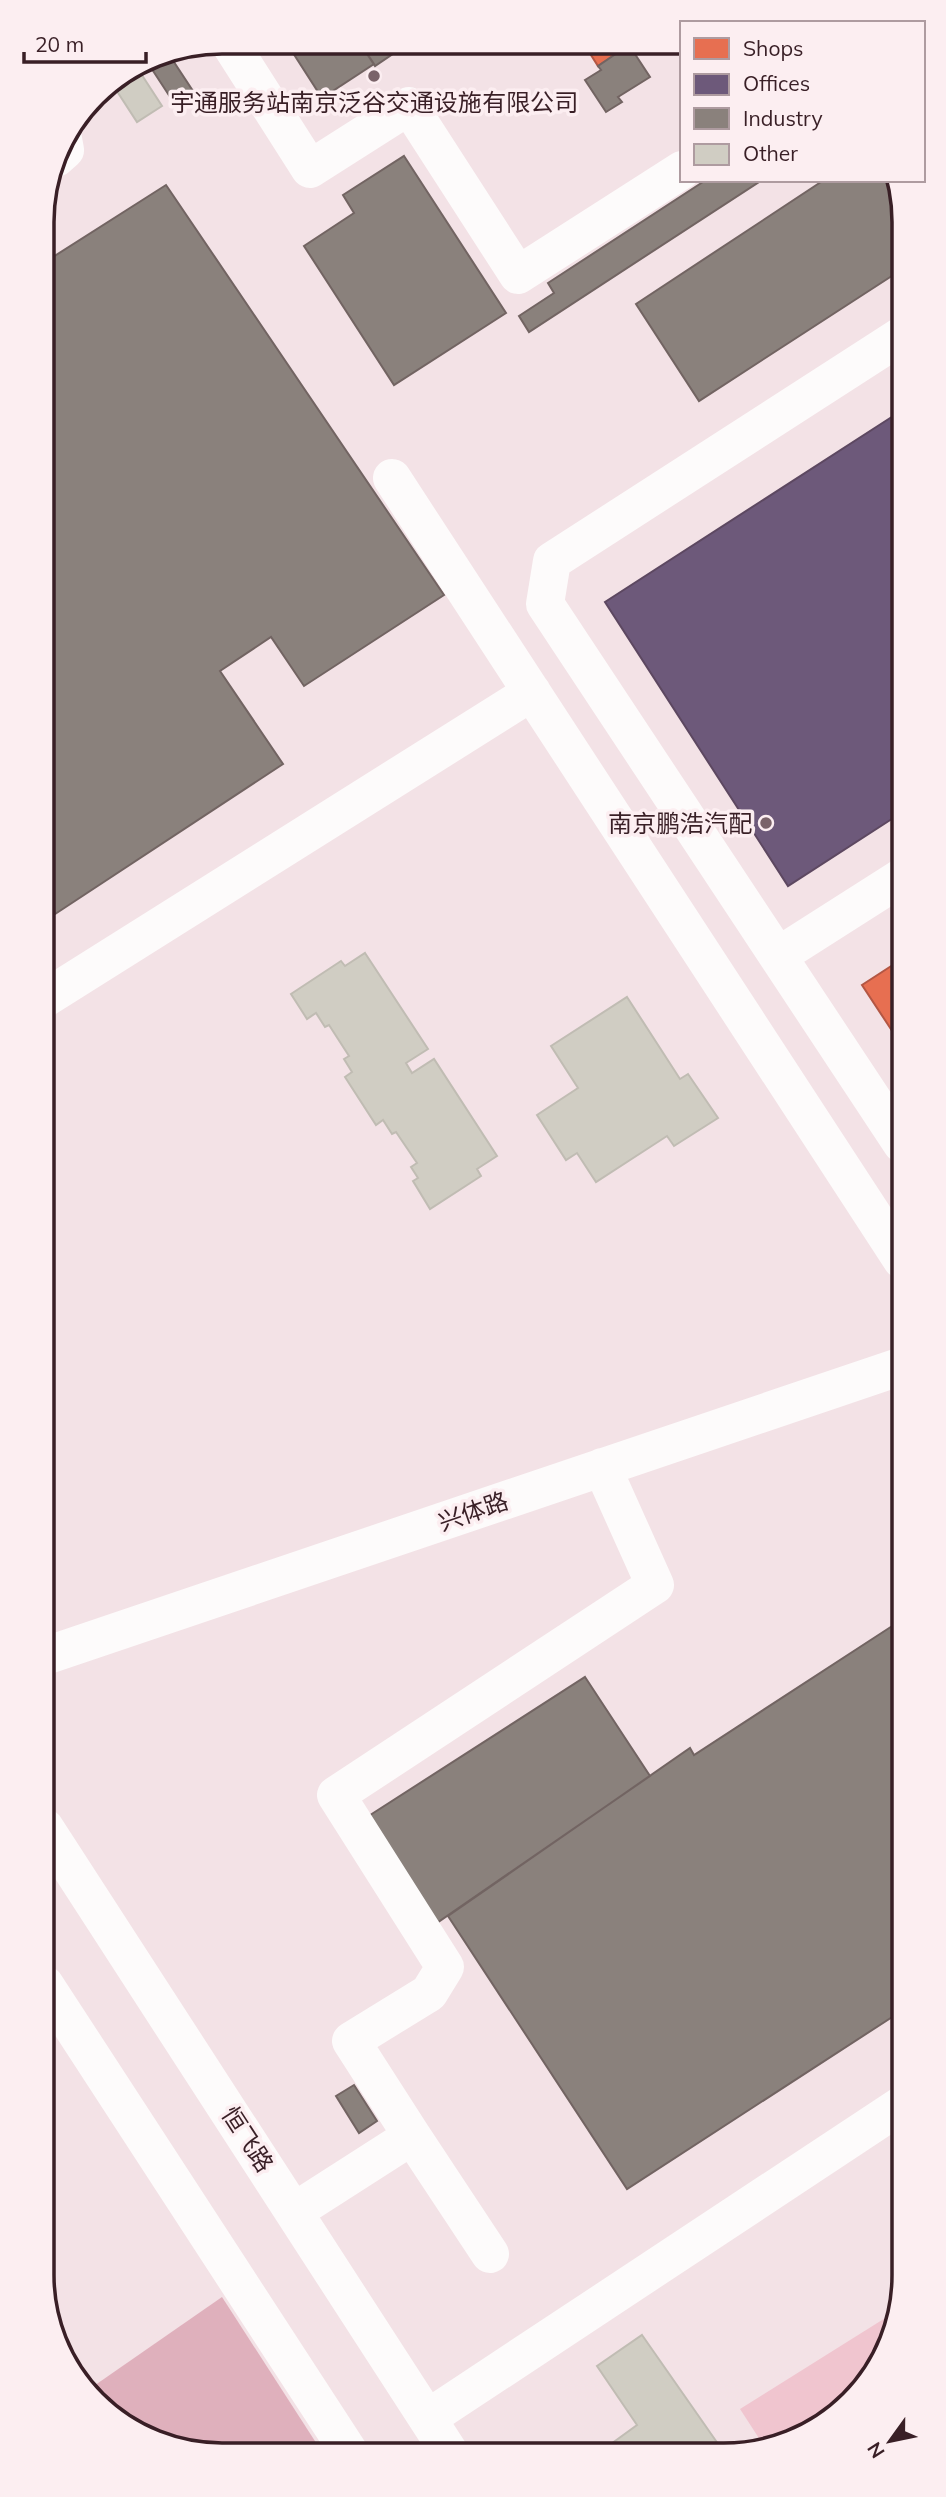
<svg xmlns="http://www.w3.org/2000/svg" width="946" height="2497" viewBox="0 0 946 2497" font-family="Mulish,'Noto Sans SC',sans-serif">
<style>
.green{fill:#f0c5cf}
.forest{fill:#dfb0bc}
.shops{fill:#e76f51;stroke:#b35744;stroke-width:2}
.offices{fill:#6d597a;stroke:#5d4861;stroke-width:2}
.industry{fill:#8a817c;stroke:#726462;stroke-width:2}
.building{fill:#d0cdc3;stroke:#c0bcb3;stroke-width:2}
.lines{fill:none;stroke-linecap:round;stroke-linejoin:round}
.minor{stroke:#fdfbfb;stroke-width:38}
.major{stroke:#fdfbfb;stroke-width:38}
.poi-dot{fill:#7a6369;stroke:#fceef1;stroke-width:2.5}
.labels{text-anchor:middle;dominant-baseline:central;stroke-width:7;stroke-linejoin:round;paint-order:stroke}
.poi-label{font-size:24px;fill:#391f26;stroke:#fceef1}
.street-label{font-size:24px;fill:#391f26;stroke:#fceef1}
.rim{fill:none;stroke:#391f26;stroke-width:3.5}
</style>
<rect width="100%" height="100%" fill="#f3e2e6"/>
<path class="green" d="M898,2310L890,2344L860,2393L814,2431L766,2449L740,2409Z"/>
<path class="forest" d="M222,2297L322,2452H187L95,2403L88,2390Z"/>
<path class="shops" d="M584,44L630,45L598,66Z
M902,959V1046L862,985Z"/>
<path class="offices" d="M901,411V813L788,886L605,602Z"/>
<path class="industry" d="M286,42L360,43L374,64L322,98Z
M360,43H409L375,66Z
M629,45L650,77L618,97L622,102L606,112L585,80L601,70L598,66Z
M168,53L193,91L174,103L146,60Z
M404,156L506,313L394,385L304,246L354,213L343,195Z
M706,180H762L529,332L519,316L554,293L548,283Z
M824,180H897L900,186L901,270L699,401L636,304Z
M166,185L444,595L304,686L271,637L220,671L283,764L43,922L42,264Z
M903,1619V2010L627,2189L448,1916L690,1748L694,1755Z
M585,1677L650,1776L431,1927L364,1819Z
M354,2085L377,2121L359,2133L336,2096Z"/>
<path class="building" d="M136,66L162,106L137,122L111,82Z
M365,953L428,1049L406,1063L412,1073L434,1059L497,1156L477,1169L481,1176L430,1209L413,1181L418,1178L411,1167L417,1163L396,1132L392,1134L383,1120L376,1125L345,1077L352,1072L344,1059L349,1056L329,1025L325,1027L316,1013L307,1019L291,994L341,961L345,966Z
M627,997L680,1079L688,1074L718,1118L674,1146L667,1136L596,1182L577,1153L566,1160L537,1115L578,1088L551,1046Z
M642,2335L723,2451L600,2452L637,2425L597,2366Z"/>
<g class="lines">
<path class="minor" d="M229,42L310,169L409,106L518,275L682,170
M56,158L65,150L63,139
M901,336L552,561L545,604L902,1144
M392,478L902,1260
M778,956L902,877
M44,999L532,692
M45,1656L902,1366
M412,2136L351,2041L429,1993L445,1967L336,1795L655,1585L602,1467
M295,2211L412,2136L490,2254
M428,2418L903,2104"/>
<path class="major" d="M45,1828L449,2452
M45,1985L349,2452"/>
</g>
<g class="poi-dot">
<circle cx="374" cy="76" r="7"/>
<circle cx="766" cy="823" r="7"/>
</g>
<g class="labels">
<g class="poi-label">
<text x="374" y="102">宇通服务站南京泛谷交通设施有限公司</text>
<text x="752" y="823" text-anchor="end">南京鹏浩汽配</text>
</g>
<g class="street-label">
<text transform="translate(473 1511) rotate(-19)">兴体路</text>
<text transform="translate(248 2139) rotate(57)">恒飞路</text>
</g>
</g>
<path d="M0 0H946V2497H0ZM222 54H724A168 168 0 0 1 892 222V2275A168 168 0 0 1 724 2443H222A168 168 0 0 1 54 2275V222A168 168 0 0 1 222 54Z" fill="#fceef1" fill-rule="evenodd"/>
<path class="rim" d="M222 54H724A168 168 0 0 1 892 222V2275A168 168 0 0 1 724 2443H222A168 168 0 0 1 54 2275V222A168 168 0 0 1 222 54Z"/>
<rect x="680" y="21" width="245" height="161" fill="#fceef1" stroke="#ae9ba0" stroke-width="2"/>
<rect x="694" y="38" width="35" height="21" fill="#e76f51" stroke="#ae9ba0" stroke-width="2"/>
<text x="743" y="56" font-size="21" fill="#391f26">Shops</text>
<rect x="694" y="74" width="35" height="21" fill="#6d597a" stroke="#ae9ba0" stroke-width="2"/>
<text x="743" y="91" font-size="21" fill="#391f26">Offices</text>
<rect x="694" y="108" width="35" height="21" fill="#8a817c" stroke="#ae9ba0" stroke-width="2"/>
<text x="743" y="126" font-size="21" fill="#391f26">Industry</text>
<rect x="694" y="144" width="35" height="21" fill="#d0cdc3" stroke="#ae9ba0" stroke-width="2"/>
<text x="743" y="161" font-size="21" fill="#391f26">Other</text>
<g transform="translate(890 2441) rotate(237)" stroke="#fceef1" stroke-width="5" paint-order="stroke">
<path d="M0-5L12 26L0 18L-12 26Z" fill="#391f26"/>
<text y="-10" font-size="19" font-weight="bold" text-anchor="middle" fill="#391f26">N</text>
</g>
<path d="M24 52v10h122v-10" fill="none" stroke="#391f26" stroke-width="3.5"/>
<text x="35" y="52" font-size="21" fill="#391f26" stroke="#fceef1" stroke-width="5" paint-order="stroke">20 m</text>
</svg>
